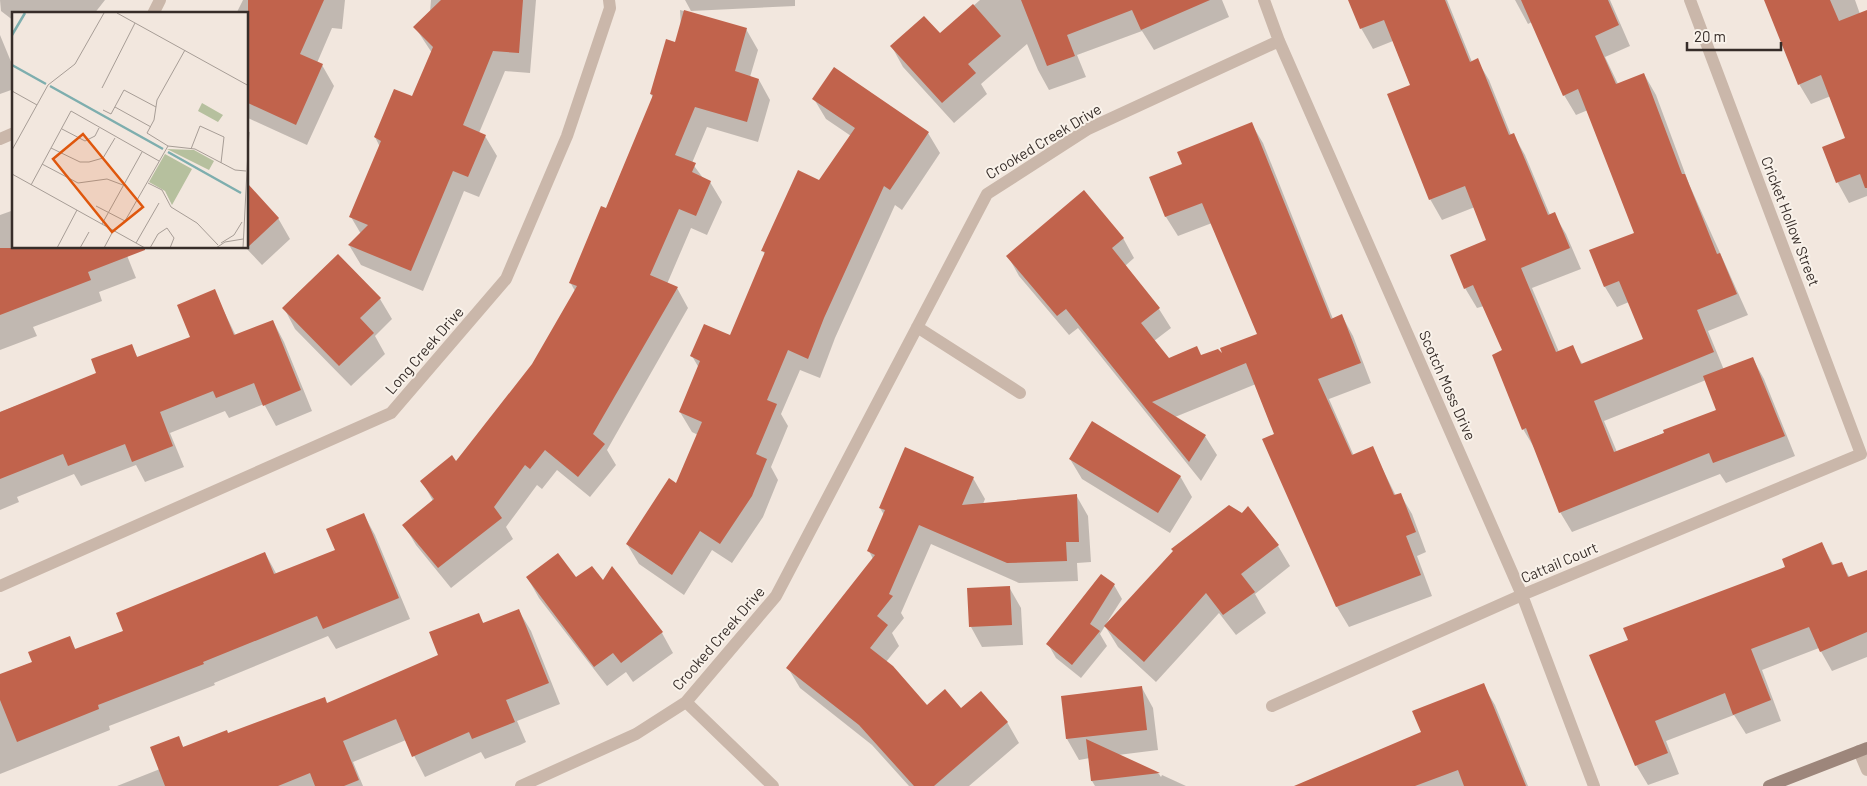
<svg xmlns="http://www.w3.org/2000/svg" width="1867" height="786" viewBox="0 0 1867 786" font-family="Barlow,sans-serif">
<style>
.shadow{fill:#0003;fill-rule:evenodd}
.building{fill:#c1634c}
.lines{fill:none;stroke-linecap:round;stroke-linejoin:round}
.minor{stroke:#cab7aa;stroke-width:12}
.secondary{stroke:#9d867b;stroke-width:12}
.labels{text-anchor:middle;dominant-baseline:central;stroke-width:4;stroke-linejoin:round;paint-order:stroke}
.street-label{font-size:15px;fill:#372d29;stroke:#f9f2ea}
.inset-river{fill:none;stroke:#7eaeae;stroke-width:2.5}
.inset-road{fill:none;stroke:#a79d96;stroke-width:1}
.view{fill:#df570d;fill-opacity:0.15;stroke:#df570d;stroke-width:2.5}
.inset-edge{fill:none;stroke:#372d29;stroke-width:2.5}
</style>
<rect width="100%" height="100%" fill="#f2e7de"/>
<path class="shadow" d="M0,0H105L94,14H14V21L1,11Z
M243,0H345L342,29L332,28L317,63L322,65L334,86L307,145L248,118V14H236Z
M431,0H536L530,73L505,71L479,133L485,136L497,156L479,197L464,191L423,291L361,265L349,245L361,234L351,217L380,147L375,137L412,98L432,53L415,27L430,12Z
M685,0H795V6L691,11Z
M980,0H1222L1229,17L1154,50L1142,31L1077,55L1086,77L1049,90L1038,70L1027,44L981,84L987,94L954,123L903,67L892,47L940,35Z
M1349,0H1447L1472,62L1477,60L1489,80L1511,135L1513,134L1525,155L1550,215L1554,214L1566,234L1581,269L1532,288L1559,352L1572,347L1583,365L1645,340L1629,302L1617,307L1605,287L1591,250L1636,234L1588,110L1576,115L1564,95L1532,22L1528,24L1515,0H1610L1630,46L1605,57L1618,84L1644,74L1656,95L1689,184L1748,315L1708,331L1724,370L1753,359L1764,379L1795,456L1726,483L1720,474L1572,532L1560,512L1535,449L1523,429L1503,351L1484,306L1477,308L1465,288L1488,241L1475,207L1442,220L1430,199L1411,86L1393,41L1373,49L1361,28ZM1706,380L1718,411L1617,452L1604,421Z
M1765,0H1855L1860,14L1867,11V196L1849,203L1838,183L1823,148L1847,138L1831,96L1811,104L1799,84Z
M680,10L746,29L758,50L750,77L759,80L770,100L758,142L707,127L692,163L703,178L710,182L722,202L707,235L691,228L667,284L677,288L688,308L607,450L616,465L590,497L557,470L542,489L537,485L506,527L513,539L451,588L416,545L404,525L433,501L422,481L456,463L533,365L575,291L570,282L606,209L653,98L651,94L682,45Z
M0,35L14,69V89L0,94Z
M814,99L928,133L940,153L902,210L895,205L835,338L820,378L800,370L781,414L788,426L771,467L778,480L763,517L732,563L712,550L684,595L639,564L627,544L677,485L698,435L692,432L680,412L699,368L692,356L730,337L765,255L763,251L820,181L851,136L826,119Z
M1251,123L1263,143L1333,319L1342,316L1353,336L1371,383L1329,399L1354,456L1372,448L1396,496L1400,494L1412,514L1426,552L1417,556L1432,596L1349,627L1337,607L1264,439L1275,434L1256,384L1175,417L1205,436L1217,455L1201,481L1078,328L1069,335L1019,276L1008,256L1123,238L1134,258L1125,266L1159,309L1171,328L1154,341L1168,360L1202,356L1225,358L1259,335L1212,223L1178,236L1166,217L1150,178L1183,165Z
M248,185L278,218L290,239L262,265L246,248Z
M14,210V248H124L136,278L99,292L102,301L33,327L37,336L0,350V215Z
M338,256L380,299L392,319L375,336L385,354L351,386L295,329L284,308Z
M214,291L236,336L273,321L284,342L312,411L276,426L264,404L229,418L225,411L170,433L184,467L145,482L136,465L81,486L74,474L17,497L19,502L0,510V412L98,374L131,346L138,358L192,338Z
M1070,459L1180,476L1192,497L1170,533L1082,479Z
M973,478L985,499L983,504L1076,495L1088,516L1091,562L1077,563L1078,581L1019,583L931,544L901,613L904,618L892,633L899,646L886,662L927,707L961,709L1007,722L1019,743L969,786H909L872,745L800,688L788,668L873,559L869,551L884,515L880,508Z
M1248,508L1278,546L1290,566L1255,594L1266,613L1236,635L1219,613L1156,682L1118,647L1105,626L1100,634L1107,646L1081,678L1056,658L1048,644L1114,585L1122,599L1106,624Z
M364,515L375,535L410,619L336,649L328,636L214,683L215,685L109,726L110,730L0,774V675L33,662L69,637L76,650L124,631L265,553L277,575L337,551Z
M1822,544L1834,566L1841,563L1850,578L1867,571V657L1832,671L1819,648L1762,670L1781,721L1746,734L1734,715L1666,741L1679,774L1648,785L1636,765L1630,641L1786,567Z
M527,577L603,582L662,633L673,653L633,682L626,672L607,686L539,598Z
M1009,587L1021,608L1023,645L982,647L971,627Z
M519,611L531,631L560,704L517,721L526,742L520,745L485,759L481,752L425,777L406,740L353,762L363,786H117L160,769L178,738L184,748L328,704L440,656L478,614L484,624Z
M1483,685L1495,705L1528,786H1320L1422,733Z
M1142,688L1153,708L1158,750L1118,755L1159,774L1161,777L1162,775L1186,786H1095L1092,781L1090,758L1079,760L1067,739L1062,697Z"/>
<path class="building" d="M248,0H324L300,54L323,64L296,125L248,103Z
M441,0H523L519,53L493,51L463,125L486,135L468,177L453,171L411,271L348,245L368,225L349,217L381,141L374,137L394,89L412,96L433,47L413,27Z
M1021,0H1210L1141,30L1132,10L1067,35L1075,56L1047,66Z
M1348,0H1445L1470,62L1478,58L1509,135L1514,133L1548,215L1555,212L1570,248L1521,268L1556,352L1573,345L1581,364L1643,339L1619,281L1604,287L1589,250L1634,233L1578,89L1563,96L1521,0H1608L1619,25L1595,36L1616,84L1644,73L1682,174H1685L1717,254L1720,253L1737,294L1697,310L1714,352L1594,401L1614,452L1664,433L1663,430L1716,410L1703,376L1753,357L1785,436L1713,463L1709,453L1559,513L1526,428L1522,430L1492,355L1502,350L1473,285L1464,289L1450,255L1486,240L1465,186L1429,200L1387,94L1410,85L1384,20L1360,29Z
M1764,0H1830L1839,21L1867,10V188H1865L1860,174L1836,183L1822,147L1845,138L1821,75L1798,85Z
M973,4L1001,36L968,64L976,73L942,103L890,46L924,16L940,33Z
M684,10L747,28L735,71L759,79L747,122L695,107L675,155L696,163L692,172L711,181L696,216L679,209L650,275L678,287L593,434L605,444L578,477L545,450L530,469L525,465L494,507L502,518L438,568L402,525L434,499L420,481L452,455L456,461L532,364L577,286L569,283L601,206L606,208L653,95L650,94L666,39L675,42Z
M834,67L929,132L890,190L884,186L824,318L808,359L788,350L767,400L777,404L756,454L767,459L752,496L720,544L700,531L672,575L626,544L669,478L676,483L702,422L679,412L700,361L690,356L704,324L730,335L765,252L761,251L798,170L819,180L855,128L812,99Z
M1252,122L1331,319L1342,314L1361,363L1318,379L1352,455L1373,446L1394,495L1401,493L1416,532L1406,536L1421,575L1336,607L1262,439L1274,434L1246,363L1152,402L1206,435L1189,462L1066,309L1057,316L1006,256L1084,190L1124,238L1112,248L1160,308L1141,323L1169,358L1197,346L1201,355L1218,349L1222,353L1220,348L1257,334L1202,203L1165,217L1149,177L1182,164L1177,152Z
M248,184L279,218L248,247Z
M0,248H145V250L88,272L91,280L0,315Z
M338,254L381,298L360,318L374,333L339,366L282,308Z
M215,289L234,335L273,320L301,390L263,406L254,383L216,398L213,391L160,412L173,446L132,462L125,444L68,466L63,454L0,479V412L96,373L91,359L132,344L137,357L190,337L177,305Z
M1092,421L1181,476L1158,513L1069,459Z
M905,447L974,477L962,505L1077,494L1079,542H1066L1067,561L1007,563L919,525L889,594L893,596L877,616L888,625L870,648L893,666L927,705L945,689L961,708L981,691L1008,722L934,786H914L859,725L786,668L875,555L867,551L885,510L879,508Z
M1229,505L1242,513L1248,506L1279,545L1241,574L1255,592L1223,615L1206,593L1144,662L1104,626L1173,551L1171,549Z
M364,513L399,598L323,629L317,616L203,662L204,664L98,705L99,709L17,742L0,700V674L32,662L28,652L70,636L75,649L123,631L116,613L265,552L274,574L335,550L326,529Z
M1822,542L1832,565L1842,562L1848,577L1867,570V632L1820,652L1809,627L1751,649L1771,700L1733,715L1725,693L1655,721L1668,753L1635,766L1589,655L1628,640L1623,628L1785,567L1782,559Z
M558,553L576,577L592,566L603,580L612,566L663,632L621,663L613,653L594,667L526,577Z
M1101,574L1115,584L1090,624L1100,631L1072,665L1046,644Z
M1010,586L1012,625L969,627L967,588Z
M519,609L549,683L506,700L515,722L472,739L469,732L412,757L396,719L343,741L359,780L344,786H315L310,773L278,786H165L150,747L179,736L183,747L227,730L228,733L325,697L327,703L438,655L429,632L479,613L483,623Z
M1484,683L1526,786H1464L1458,770L1415,786H1294L1421,732L1412,711Z
M1142,686L1147,730L1066,739L1061,696Z
M1086,739L1160,773L1091,781Z"/>
<g class="lines">
<path class="minor" d="M1264,0L1279,41L1522,595L1594,786
M153,14L160,0
M0,139L14,133
M917,327L1020,393
M0,586L391,413L506,279L567,136L610,8L609,0
M686,702L773,786
M1272,706L1522,595L1861,454L1690,0
M1859,751L1867,770
M521,786L636,734L686,702L776,596L987,194L1088,129L1279,41"/>
<path class="secondary" d="M1769,786L1867,748"/>
</g>
<g class="labels">
<g class="street-label">
<text transform="translate(1043 141) rotate(-31)">Crooked Creek Drive</text>
<text transform="translate(1791 221) rotate(69)">Cricket Hollow Street</text>
<text transform="translate(424 350) rotate(-49)">Long Creek Drive</text>
<text transform="translate(1448 385) rotate(66)">Scotch Moss Drive</text>
<text transform="translate(1559 562) rotate(-23)">Cattail Court</text>
<text transform="translate(718 638) rotate(-49)">Crooked Creek Drive</text>
</g>
</g>
<g transform="translate(12 12)">
<rect width="236" height="236" fill="#f2e7de"/>
<path d="M190,91L211,103L206,110L186,99ZM155,137L182,138L202,149L197,158ZM153,142L180,157L160,193L153,179L137,170Z" fill="#b6c09e"/>
<path class="inset-river" d="M0,23L13,1M0,53L34,72M38,74L151,137M156,140L229,181"/>
<path class="inset-road" d="M105,1L237,74M173,38L145,88L142,108L135,121L156,134L183,137L223,158L234,159M90,76L123,11M0,79L25,93M103,95L139,115M91,98L99,102L112,78L144,95M50,117L73,129L83,124L87,116M39,136L68,150H77L91,146L103,126M179,137L188,114L212,125L209,151M0,138L36,73L63,52L92,1M30,152L66,171L95,167L111,173M0,162L133,236M136,171L150,178L159,195L185,211L206,233M19,173L59,99L147,149M84,194L113,209L156,134M90,212L130,140M124,231L147,191M209,231L222,223L230,210M45,236L65,198M68,236L77,220M92,236L101,219M138,236L146,222L155,216L162,226L158,236M204,236L213,230L231,227M231,236L237,120"/>
<path class="view" d="M71,122L131,195L100,220L41,147Z"/>
<rect width="236" height="236" class="inset-edge"/>
</g>
<path d="M1687 42v8h94v-8" fill="none" stroke="#372d29" stroke-width="2.5"/>
<text x="1694" y="42" font-size="15" fill="#372d29" stroke="#f9f2ea" stroke-width="4" paint-order="stroke">20 m</text>
</svg>
